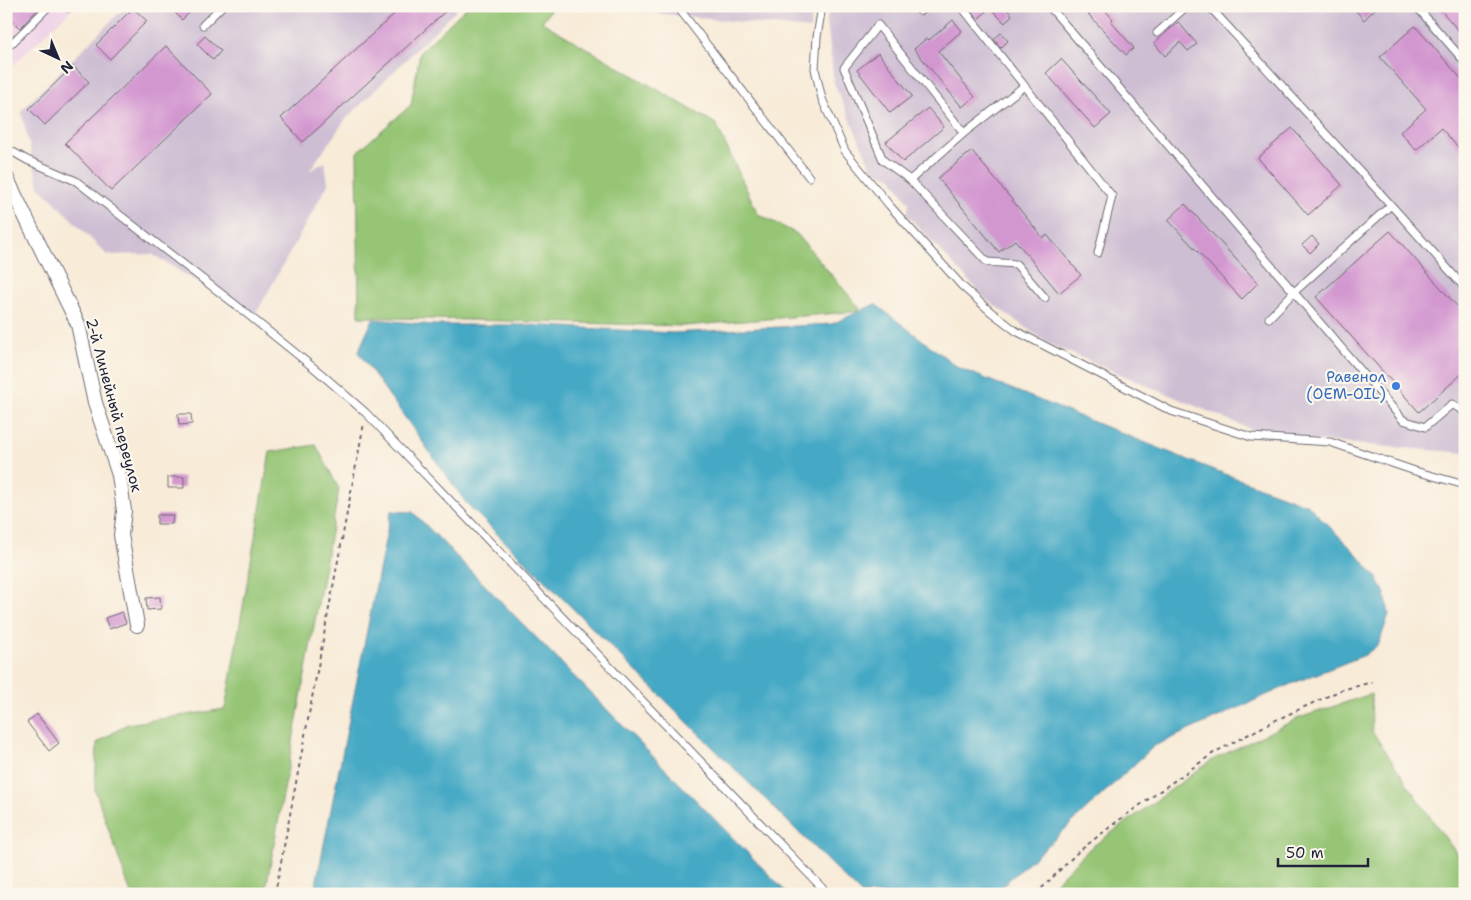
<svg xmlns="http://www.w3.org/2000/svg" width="1471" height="900" viewBox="0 0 1471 900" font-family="'Shantell Sans',sans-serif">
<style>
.built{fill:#efd0e7}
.industrial{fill:#cdbed3}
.green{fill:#95c575;stroke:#5c7458}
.water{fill:#45a9c5;stroke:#346680}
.building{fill:#d397d0}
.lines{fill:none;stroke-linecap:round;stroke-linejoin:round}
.lane-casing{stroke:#6d6872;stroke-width:9}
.street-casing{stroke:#6d6872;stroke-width:16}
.path{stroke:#6d6872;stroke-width:2;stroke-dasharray:4 4;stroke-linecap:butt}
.lane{stroke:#fff;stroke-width:7}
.street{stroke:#fff;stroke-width:14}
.shop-dot{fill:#3f7fe0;stroke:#fbf7ec;stroke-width:2}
.labels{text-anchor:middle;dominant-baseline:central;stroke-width:4.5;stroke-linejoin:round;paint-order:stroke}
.shop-label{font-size:15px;fill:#366cbe;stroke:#fbf7ec;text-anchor:end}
.street-label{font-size:15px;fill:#22223b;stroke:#fbf7ec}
</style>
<rect width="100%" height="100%" fill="#fbf7ec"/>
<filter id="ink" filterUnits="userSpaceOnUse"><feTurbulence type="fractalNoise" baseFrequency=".02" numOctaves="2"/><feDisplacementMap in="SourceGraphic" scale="10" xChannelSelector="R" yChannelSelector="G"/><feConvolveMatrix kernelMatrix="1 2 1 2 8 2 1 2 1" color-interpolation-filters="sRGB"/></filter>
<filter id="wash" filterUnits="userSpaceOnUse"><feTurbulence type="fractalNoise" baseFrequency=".0096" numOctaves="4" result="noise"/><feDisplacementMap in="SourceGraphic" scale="20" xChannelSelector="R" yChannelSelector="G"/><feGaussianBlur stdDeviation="1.12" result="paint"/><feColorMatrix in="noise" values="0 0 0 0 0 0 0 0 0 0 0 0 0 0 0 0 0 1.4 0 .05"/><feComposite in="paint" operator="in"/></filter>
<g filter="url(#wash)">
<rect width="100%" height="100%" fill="#f8ebd8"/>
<path class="built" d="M6,6H75L6,72Z"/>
<path class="industrial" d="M126,6H460L345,120L309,171L325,162L328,184L254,317L152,254L107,255L39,186L21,111Z
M587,6H813L810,29Z
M828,6H1465V453L1269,437L1049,344L987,300L907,215L909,203L891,177L873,171L834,83L827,21Z"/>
<path class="green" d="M468,6H553L542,22L716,124L758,214L797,234L862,311L684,326L359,317L357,152L411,105L420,52Z
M316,445L339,489L265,894H131L95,790L97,743L127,724L225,709L270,452Z
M1371,694L1372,731L1418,800L1465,865V894H1044L1089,849L1212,760L1299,718Z"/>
<path class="water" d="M875,304L959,368L1201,465L1308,505L1356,553L1376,576L1385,594L1389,614L1379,644L1365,655L1291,684L1154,746L1047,846L993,894H861L467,504L358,352L373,319L433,325H528L673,333L832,324Z
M391,511L413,512L788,894H314Z"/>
<g id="blocks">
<path class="building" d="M11,6H41L20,28L6,15V12Z
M169,6H196L182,20Z
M403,6H451L303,142L281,118Z
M968,6H982L986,12L978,19Z
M1000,6H1004L1012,15L1005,23L994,12Z
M1081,6H1101L1113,19L1111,22L1134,48L1126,55Z
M1362,6H1378L1364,20L1356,11Z
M1437,6H1465V38Z
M133,8L147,21L110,59L96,45Z
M953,20L962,31L938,51L975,97L962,107L914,49L927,38L929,40Z
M1178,22L1197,44L1188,51L1180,42L1165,56L1154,43Z
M1415,26L1465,83V155L1441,128L1416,150L1400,132L1426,109L1380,57Z
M1001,33L1008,41L1001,48L994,39Z
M205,36L221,51L213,60L197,44Z
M166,46L212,94L111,191L65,143Z
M878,53L912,96L890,113L857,70Z
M1061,59L1111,114L1095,128L1046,73Z
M73,66L89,82L45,125L29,109Z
M928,108L944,127L903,162L886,142Z
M1292,128L1342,185L1308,215L1258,158Z
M972,151L1043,238L1047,235L1081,275L1059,293L1015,240L999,252L938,178Z
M1185,204L1258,283L1242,299L1168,220Z
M1390,231L1465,315V371L1419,412L1316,297Z
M1312,236L1319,244L1310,253L1302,245Z
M178,414H191L192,424L179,425Z
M168,477H184V488H168Z
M157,515H173L172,524H157Z
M160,597L161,609L147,610L146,598Z
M122,612L126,623L109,629L105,618Z
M37,714L59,743L49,751L27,722Z"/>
</g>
</g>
<g filter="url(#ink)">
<use href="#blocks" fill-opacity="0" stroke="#6d6872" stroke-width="1"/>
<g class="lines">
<defs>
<path id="lane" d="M66,6L68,8
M677,6L809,177
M822,6L817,37L815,69L822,99L845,151L889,205L962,286L991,312L1016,331L1171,411L1251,437L1330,442L1415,471L1465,485
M917,6L920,11L927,6
M961,6L1112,196L1098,253
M1049,6L1403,420L1425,427L1452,404L1465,412
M1209,6L1391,205L1465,288
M1416,6L1465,62
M203,25L222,6
M1157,33L1187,6
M6,40L11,44L49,6
M964,133L878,25L844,68L883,160L910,180L987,262L1016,264L1045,298
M6,148L27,160L76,181L236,305L319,372L366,413L828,894
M910,180L964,133L1024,86
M1269,318L1293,293L1391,205"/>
<path id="street" d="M6,177L78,324L95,403L119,475L124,511L121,535L137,625"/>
</defs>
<use href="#lane" class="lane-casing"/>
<use href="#street" class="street-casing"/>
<path class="path" d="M275,894L364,423
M1036,894L1078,852L1119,820L1215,752L1274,721L1341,690L1373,682"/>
<use href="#lane" class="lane"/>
<use href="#street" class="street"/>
</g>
</g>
<circle class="shop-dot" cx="1396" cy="386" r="5"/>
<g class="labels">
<g class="shop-label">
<text x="1386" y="377">Равенол<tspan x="1386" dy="17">(OEM-OIL)</tspan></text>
</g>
<g class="street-label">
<text transform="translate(114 405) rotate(75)">2-й Линейный переулок</text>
</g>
</g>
<rect width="1471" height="900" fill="none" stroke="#fbf7ec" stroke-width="25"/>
<g transform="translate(58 58) rotate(136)" stroke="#fbf7ec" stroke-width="4" paint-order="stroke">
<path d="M0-4L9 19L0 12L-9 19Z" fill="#22223b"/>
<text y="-8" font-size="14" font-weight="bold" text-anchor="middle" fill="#22223b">N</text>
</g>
<path d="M1278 858v8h90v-8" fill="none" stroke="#22223b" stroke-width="2.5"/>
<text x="1286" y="858" font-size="15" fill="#22223b" stroke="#fbf7ec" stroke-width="4" paint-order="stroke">50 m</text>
</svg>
